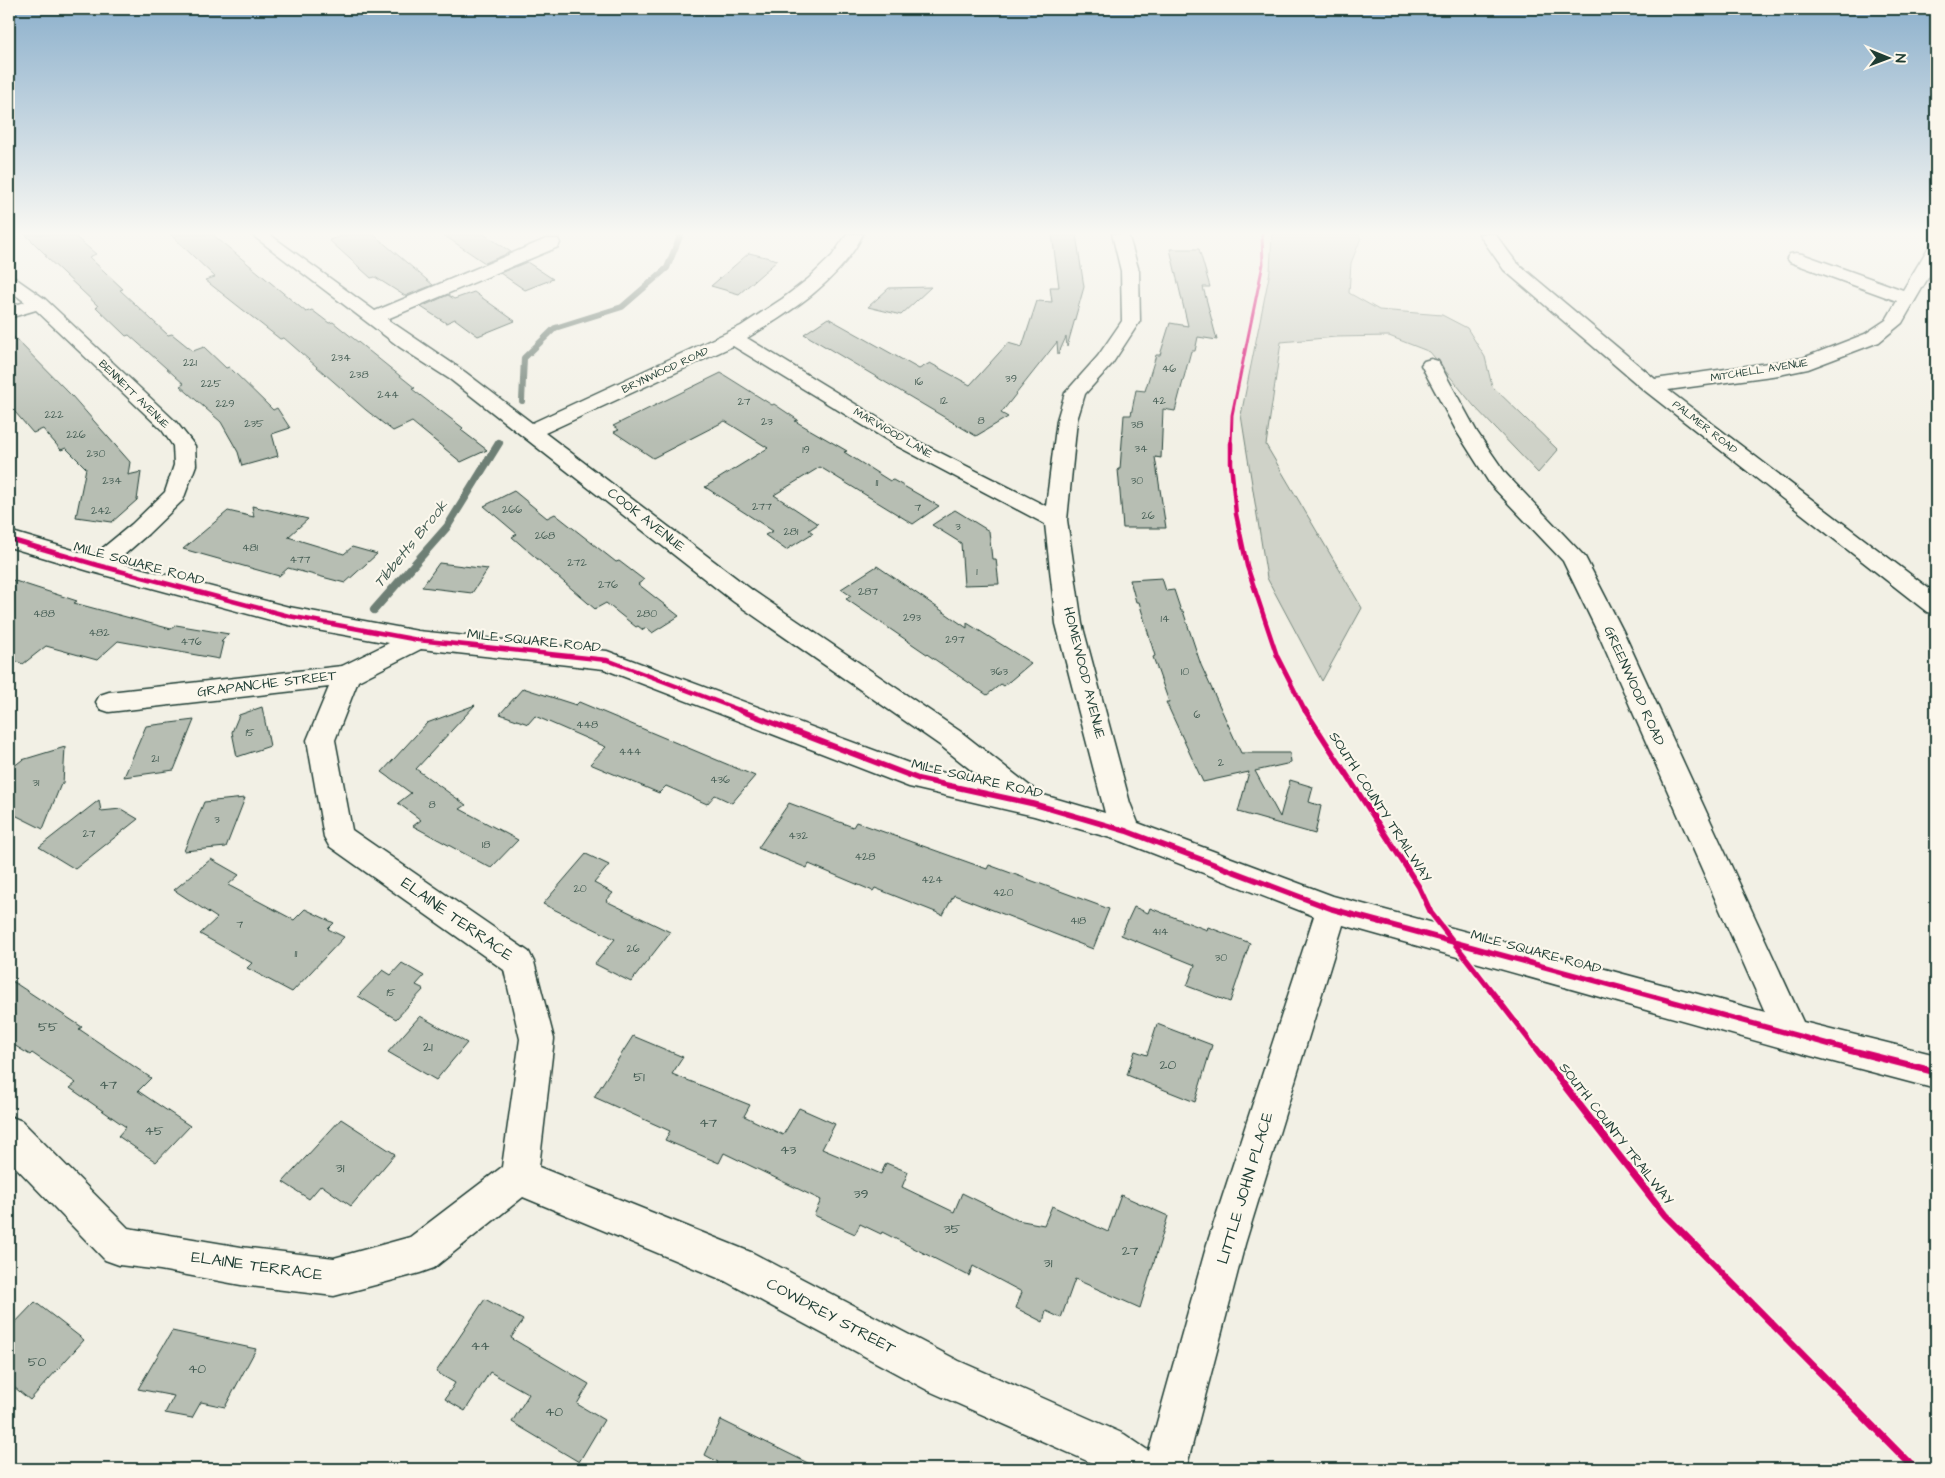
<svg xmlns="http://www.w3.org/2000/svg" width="1945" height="1478" viewBox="0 0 1945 1478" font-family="'Architects Daughter',sans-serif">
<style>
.green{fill:#cfd2c8;stroke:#77887e}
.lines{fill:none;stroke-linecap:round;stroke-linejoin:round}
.stream-far1{stroke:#6e7f75;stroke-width:6}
.stream{stroke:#6e7f75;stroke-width:8}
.building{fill:#b7beb3;stroke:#1f3d34}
.minor-casing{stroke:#1f3d34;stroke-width:3}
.minor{fill:#fbf7ec;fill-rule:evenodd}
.cycleway-far3-casing{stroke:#fbf7ec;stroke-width:5}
.cycleway-far2-casing{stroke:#fbf7ec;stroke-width:7}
.cycleway-far1-casing{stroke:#fbf7ec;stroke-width:9}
.cycleway-casing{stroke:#fbf7ec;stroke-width:10}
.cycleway-far3{stroke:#d6006c;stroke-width:3}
.cycleway-far2{stroke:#d6006c;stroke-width:4.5}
.cycleway-far1{stroke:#d6006c;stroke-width:5.5}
.cycleway{stroke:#d6006c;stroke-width:7}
.labels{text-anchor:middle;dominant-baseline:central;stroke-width:4.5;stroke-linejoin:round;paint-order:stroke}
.number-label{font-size:11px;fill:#455d54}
.far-street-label{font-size:11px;fill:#1f3d34;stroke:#fbf7ec}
.street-label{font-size:14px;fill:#1f3d34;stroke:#fbf7ec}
.near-number-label{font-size:14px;fill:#455d54}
.water-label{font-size:15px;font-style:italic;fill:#465e55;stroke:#fbf7ec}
.near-street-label{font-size:16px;fill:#1f3d34;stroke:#fbf7ec}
</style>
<rect width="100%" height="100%" fill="#f2f0e5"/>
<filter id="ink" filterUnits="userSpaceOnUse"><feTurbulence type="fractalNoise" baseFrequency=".02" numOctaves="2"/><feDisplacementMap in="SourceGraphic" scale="10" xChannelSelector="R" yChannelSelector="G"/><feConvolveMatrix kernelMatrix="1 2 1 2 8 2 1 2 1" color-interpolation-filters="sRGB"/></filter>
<g filter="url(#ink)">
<path class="green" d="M1272,234H1358L1361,238L1351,263L1349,293L1379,310L1442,315L1467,328L1485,357L1492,386L1558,450L1538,473L1474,406L1430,352L1389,336L1336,337L1281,342L1266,445L1362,608L1322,681L1267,578L1241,415L1270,271Z"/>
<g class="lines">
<path class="stream-far1" d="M522,401L524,358L555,328L622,307L667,268L681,234
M498,445L499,443"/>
<path class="stream" d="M374,610L447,527L499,443"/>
</g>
<path class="building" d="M25,234H72L96,254L89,257L123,289L120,290L168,335L172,334L193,351L204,347L226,368L229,367L273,410L277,408L290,428L272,434L278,456L242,466L238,452L221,422L180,386L184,384L129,335L126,336L96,307L98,306L45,256H47Z
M170,234H212L306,312L312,310L329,323L333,322L415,388L412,389L463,428L461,430L487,450L461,462L412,422L393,431L366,410L284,338L280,339L205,280L215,277Z
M348,234H373L433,285L405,296L375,277L371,278L329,240Z
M442,234H484L511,252L485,263Z
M1052,234H1076L1084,287L1067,347L1066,337L1058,355L1057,342L1001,413L1008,417L976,436L804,334L828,318L919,369L930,363L970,385L1008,343L1022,347L1037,301L1052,302L1050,287H1059Z
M1170,249H1199L1210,287H1203L1217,340L1198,337L1195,351H1191L1175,411L1163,409L1161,458L1155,457L1166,528H1123L1118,469H1120L1124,415H1131L1136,390L1145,391L1156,355H1160L1170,323L1188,326Z
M749,253L778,260L739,294L711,286Z
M527,262L553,279L525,290L500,273Z
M931,287L901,315L868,307L889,288Z
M474,292L515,321L478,336L455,319L446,323L421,307L448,295L454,299Z
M9,332L72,396L130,462L128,475L141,472L137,500L112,522L76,517L86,468L66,448L61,450L43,429L33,433L9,405Z
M721,373L772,405L774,404L798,420L795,421L847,451L844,452L890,481L893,480L939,506L913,524L820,467L774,495L818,524L809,530L813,533L786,550L765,535L773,531L705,487L768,448L725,421L653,458L614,432L619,430L613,426Z
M514,491L547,518L555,514L616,562L619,561L644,580L638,584L679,616L652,633L646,628L643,630L638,626L636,627L606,603L595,609L512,537L517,534L484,506Z
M252,506L308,519L288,537L344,554L352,547L377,554L345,583L288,568L279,576L183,549L228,511L254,517Z
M955,510L989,531L992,559H996L999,584L964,585L961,543L932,525Z
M439,563L488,569L472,593L422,587Z
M877,566L967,628V623L1031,663L1004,686L1001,684L987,695L846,599L851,596L841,589Z
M1162,578L1166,591L1174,590L1181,611H1183L1201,665L1241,753H1290L1291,763L1255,771L1280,817L1290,780L1313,787L1309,802L1321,806L1315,834L1238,812L1249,772L1203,782L1166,702H1169L1153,657L1155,656L1139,602H1136L1130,580Z
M9,579L77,601L74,603L171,629L176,625L229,634L221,642H223L219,659L118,641L97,660L46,646L23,664L9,659Z
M523,688L576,705L579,702L755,776L732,803L715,795L707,804L666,786L659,793L590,764L606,747L535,716L528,724L500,714Z
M475,705L416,769L466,805L460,809L518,840L491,868L413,826L421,820L398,803L411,793L382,772L427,723Z
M262,707L270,746L237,757L232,732L239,715Z
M194,720L174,770L124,777L146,726Z
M65,747L63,784H61L43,829L9,812V770L22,760Z
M245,798L226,847L184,851L204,802Z
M99,800L101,811L121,809L138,819L75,869L39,847Z
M789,803L853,827L856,822L987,869L989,865L1109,909L1093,949L954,895L943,915L875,888L873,891L809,864L807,868L758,848Z
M586,854L609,865L594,883L613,893L606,901L670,932L631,982L595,964L615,939L543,904Z
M211,859L239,875L228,885L294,920L305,909L334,923L328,929L344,937L292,992L247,968L252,963L200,934L217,918L174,890Z
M1134,907L1148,913L1150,908L1207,930L1208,927L1250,943L1230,1002L1187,986L1195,965L1121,935Z
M402,963L424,976L416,985L424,989L396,1019L358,996L383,970L391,975Z
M9,979L82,1027L79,1029L151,1078L138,1091L190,1126L156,1162L118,1136L126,1127L70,1088L76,1083L32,1053L30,1055L9,1042Z
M420,1016L467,1043L436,1080L388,1052Z
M1157,1024L1212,1045L1195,1102L1127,1075L1135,1051L1147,1055Z
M633,1036L683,1057L672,1074L750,1105L744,1116L783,1135L799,1108L835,1124L822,1149L881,1174L886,1163L908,1172L902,1187L954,1212L962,1193L1017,1220L1044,1225L1052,1206L1108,1232L1121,1195L1168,1216L1140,1308L1075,1279L1061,1318L1046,1311L1043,1322L1016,1308L1022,1292L973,1266L969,1276L882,1232L881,1234L860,1224L855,1234L814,1215L821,1200L724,1153L719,1163L665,1140L670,1131L594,1097Z
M341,1119L395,1154L351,1206L321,1185L309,1199L283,1182Z
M485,1299L523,1320L511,1338L589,1384L577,1404L604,1420L579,1462L512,1422L529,1394L490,1372L465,1411L445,1399L455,1383L436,1372Z
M35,1302L84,1340L30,1400L9,1383V1329Z
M172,1331L256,1349L225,1407L201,1402L192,1418L165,1413L174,1396L138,1389Z
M721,1420L820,1469H715L718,1462L705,1455Z"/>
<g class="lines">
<defs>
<path id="minor" d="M251,234H269L375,311L546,239H558L560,243L558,247L387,319L465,372L532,423L741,326L782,299L808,279L832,256L847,234H863C841,280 791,312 747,338L911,438L1046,506L1057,420L1065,393L1098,356L1122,321L1121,271L1112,234H1128L1139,271L1140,321L1112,364L1085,394L1077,420L1067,520L1082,624L1130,803L1138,823L1333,896L1765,1012L1597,631L1563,561L1490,484L1457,432L1421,365L1424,361L1431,359L1438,361L1477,432L1506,474L1585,557L1623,631L1803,1022L1936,1055V1089L1792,1051L1343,925L1245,1244L1186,1469H1101L1094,1464L929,1391L725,1281L523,1197L434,1268L420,1273L334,1296L241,1285L160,1270L119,1265L105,1260L9,1160V1116L22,1121L128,1228L241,1247L334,1258L410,1237L502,1167L520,1039L504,970L329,846L324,837L307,740L329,687L109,712L100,709L96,702L100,695L109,692L342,666L389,643L289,625L89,571L9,547V531L93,556L132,524L165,492L174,465L173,446L162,430L36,310L9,318V307L25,302L9,290V277L15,278L45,299L176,422L195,446L196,465L183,500L148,534L116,562L289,607L418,631L607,651L922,768L986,782L941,746L734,602L451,380L401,348ZM733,346L897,446L1045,524L1056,624L1105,813L1040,794L961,732L752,590L545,433ZM421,649L604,669L909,787L1034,816L1121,841L1314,916L1207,1244L1149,1451L1124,1434L959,1361L753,1253L539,1167L554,1039L534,962L529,952L352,830L335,740L358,681Z
M1479,234H1495L1516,262L1655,379L1803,358L1865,334L1886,320L1897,301L1790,262L1787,258L1790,254L1796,253L1802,254L1903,290L1930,245L1936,244V264L1902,323L1879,342L1808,369L1779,375L1668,390L1936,594V614L1927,612L1644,390L1504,270Z"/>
</defs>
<use href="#minor" class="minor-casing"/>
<use href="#minor" class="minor"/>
<defs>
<path id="cycleway-far3" d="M1231,445L1232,415L1263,264L1262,234"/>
<path id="cycleway-far2" d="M1231,443V463L1236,514L1247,566L1277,656L1305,711
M9,539L97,565L289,616L418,640L607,660L742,711"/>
<path id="cycleway-far1" d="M739,710L919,779L1034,804L1126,831L1332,909L1850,1050
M1305,710L1419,887L1431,913L1537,1050"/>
<path id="cycleway" d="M1536,1049L1665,1215L1915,1469
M1845,1049L1936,1072"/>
</defs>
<use href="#cycleway-far3" class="cycleway-far3-casing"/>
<use href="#cycleway-far2" class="cycleway-far2-casing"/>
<use href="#cycleway-far1" class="cycleway-far1-casing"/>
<use href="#cycleway" class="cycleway-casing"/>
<use href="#cycleway-far3" class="cycleway-far3"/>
<use href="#cycleway-far2" class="cycleway-far2"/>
<use href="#cycleway-far1" class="cycleway-far1"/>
<use href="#cycleway" class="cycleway"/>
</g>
</g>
<linearGradient id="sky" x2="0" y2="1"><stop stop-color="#8cb0cc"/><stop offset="0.53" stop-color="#f9f8f3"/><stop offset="1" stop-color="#f9f8f3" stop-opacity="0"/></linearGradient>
<rect width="1945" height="440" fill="url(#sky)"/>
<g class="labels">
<g class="number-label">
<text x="341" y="357">234</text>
<text x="190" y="362">221</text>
<text x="1169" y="368">46</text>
<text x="359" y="374">238</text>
<text x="1011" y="378">39</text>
<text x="919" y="381">16</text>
<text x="211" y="383">225</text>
<text x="388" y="394">244</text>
<text x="944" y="400">12</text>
<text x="1159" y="400">42</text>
<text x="744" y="401">27</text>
<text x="225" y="403">229</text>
<text x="54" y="414">222</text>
<text x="981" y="420">8</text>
<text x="767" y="421">23</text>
<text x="254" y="423">235</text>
<text x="1137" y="424">38</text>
<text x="76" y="434">226</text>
<text x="1141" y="448">34</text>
<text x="806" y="449">19</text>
<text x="96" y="453">230</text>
<text x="112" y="480">234</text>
<text x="1137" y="480">30</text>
<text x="877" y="482">11</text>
<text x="762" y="506">277</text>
<text x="918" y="507">7</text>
<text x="512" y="509">266</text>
<text x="101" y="510">242</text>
<text x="1148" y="515">26</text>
<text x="958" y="526">3</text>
<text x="791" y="531">281</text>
<text x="545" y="535">268</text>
<text x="250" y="547">481</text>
<text x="300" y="559">477</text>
<text x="577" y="562">272</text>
<text x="977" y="571">1</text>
<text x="608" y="584">276</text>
<text x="868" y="591">287</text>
<text x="44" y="613">488</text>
<text x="647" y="613">280</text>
<text x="912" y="617">293</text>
<text x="1165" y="618">14</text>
<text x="99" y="632">482</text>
<text x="955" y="639">297</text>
<text x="191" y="641">476</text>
<text x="999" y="671">363</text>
<text x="1185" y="671">10</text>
<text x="1197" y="714">6</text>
<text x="587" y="724">448</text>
<text x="250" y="732">15</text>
<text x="630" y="751">444</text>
<text x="155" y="758">21</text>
<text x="1221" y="762">2</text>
<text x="720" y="779">436</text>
<text x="36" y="782">31</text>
<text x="432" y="804">8</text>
<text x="217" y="819">3</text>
<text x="89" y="833">27</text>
<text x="798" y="835">432</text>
<text x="486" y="844">18</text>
<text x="865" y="856">428</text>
<text x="932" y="879">424</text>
<text x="580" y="888">20</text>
<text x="1003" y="892">420</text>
<text x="1078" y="920">418</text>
<text x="240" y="924">7</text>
<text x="1160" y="931">414</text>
<text x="633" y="948">26</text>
<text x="296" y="953">11</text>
<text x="1221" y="957">30</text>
<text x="391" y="992">15</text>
</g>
<g class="far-street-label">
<text transform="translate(665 370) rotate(-25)">BRYNWOOD ROAD</text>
<text transform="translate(1759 370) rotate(-9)">MITCHELL AVENUE</text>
<text transform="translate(134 394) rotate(44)">BENNETT AVENUE</text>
<text transform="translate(1705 427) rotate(38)">PALMER ROAD</text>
<text transform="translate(893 433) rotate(30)">MARWOOD LANE</text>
</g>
<g class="street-label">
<text transform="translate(646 520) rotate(38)">COOK AVENUE</text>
<text transform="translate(139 564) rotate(15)">MILE SQUARE ROAD</text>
<text transform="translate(534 641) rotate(6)">MILE SQUARE ROAD</text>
<text transform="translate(1084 673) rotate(76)">HOMEWOOD AVENUE</text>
<text transform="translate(267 684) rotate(-7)">GRAPANCHE STREET</text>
<text transform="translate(1634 686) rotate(66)">GREENWOOD ROAD</text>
<text transform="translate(977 779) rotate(13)">MILE SQUARE ROAD</text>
<text transform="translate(1380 807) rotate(57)">SOUTH COUNTY TRAILWAY</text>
<text transform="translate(1536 952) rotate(15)">MILE SQUARE ROAD</text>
<text transform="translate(1616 1134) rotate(52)">SOUTH COUNTY TRAILWAY</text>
</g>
<g class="near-number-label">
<text x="48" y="1027">55</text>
<text x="428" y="1047">21</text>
<text x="1168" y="1065">20</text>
<text x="639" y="1077">51</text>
<text x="108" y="1085">47</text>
<text x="708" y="1123">47</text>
<text x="154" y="1131">45</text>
<text x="788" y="1150">43</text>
<text x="340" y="1168">31</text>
<text x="861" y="1194">39</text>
<text x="952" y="1229">35</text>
<text x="1130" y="1251">27</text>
<text x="1048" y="1263">31</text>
<text x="480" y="1346">44</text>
<text x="37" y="1362">50</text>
<text x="197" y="1369">40</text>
<text x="554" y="1412">40</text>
</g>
<g class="water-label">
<text transform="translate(411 544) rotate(-51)">Tibbetts Brook</text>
</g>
<g class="near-street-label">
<text transform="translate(457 919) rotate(35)">ELAINE TERRACE</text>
<text transform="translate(1245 1188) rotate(-73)">LITTLE JOHN PLACE</text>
<text transform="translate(257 1266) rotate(8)">ELAINE TERRACE</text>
<text transform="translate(831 1316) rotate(28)">COWDREY STREET</text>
</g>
</g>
<rect width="1945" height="1478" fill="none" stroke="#fbf7ec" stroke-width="30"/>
<rect x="15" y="15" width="1915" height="1448" fill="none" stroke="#1f3d34" stroke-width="2" filter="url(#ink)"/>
<g transform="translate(1888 58) rotate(91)" stroke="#fbf7ec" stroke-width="4" paint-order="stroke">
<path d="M0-4L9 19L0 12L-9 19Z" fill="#1f3d34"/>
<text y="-8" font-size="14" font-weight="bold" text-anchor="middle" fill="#1f3d34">N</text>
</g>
</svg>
